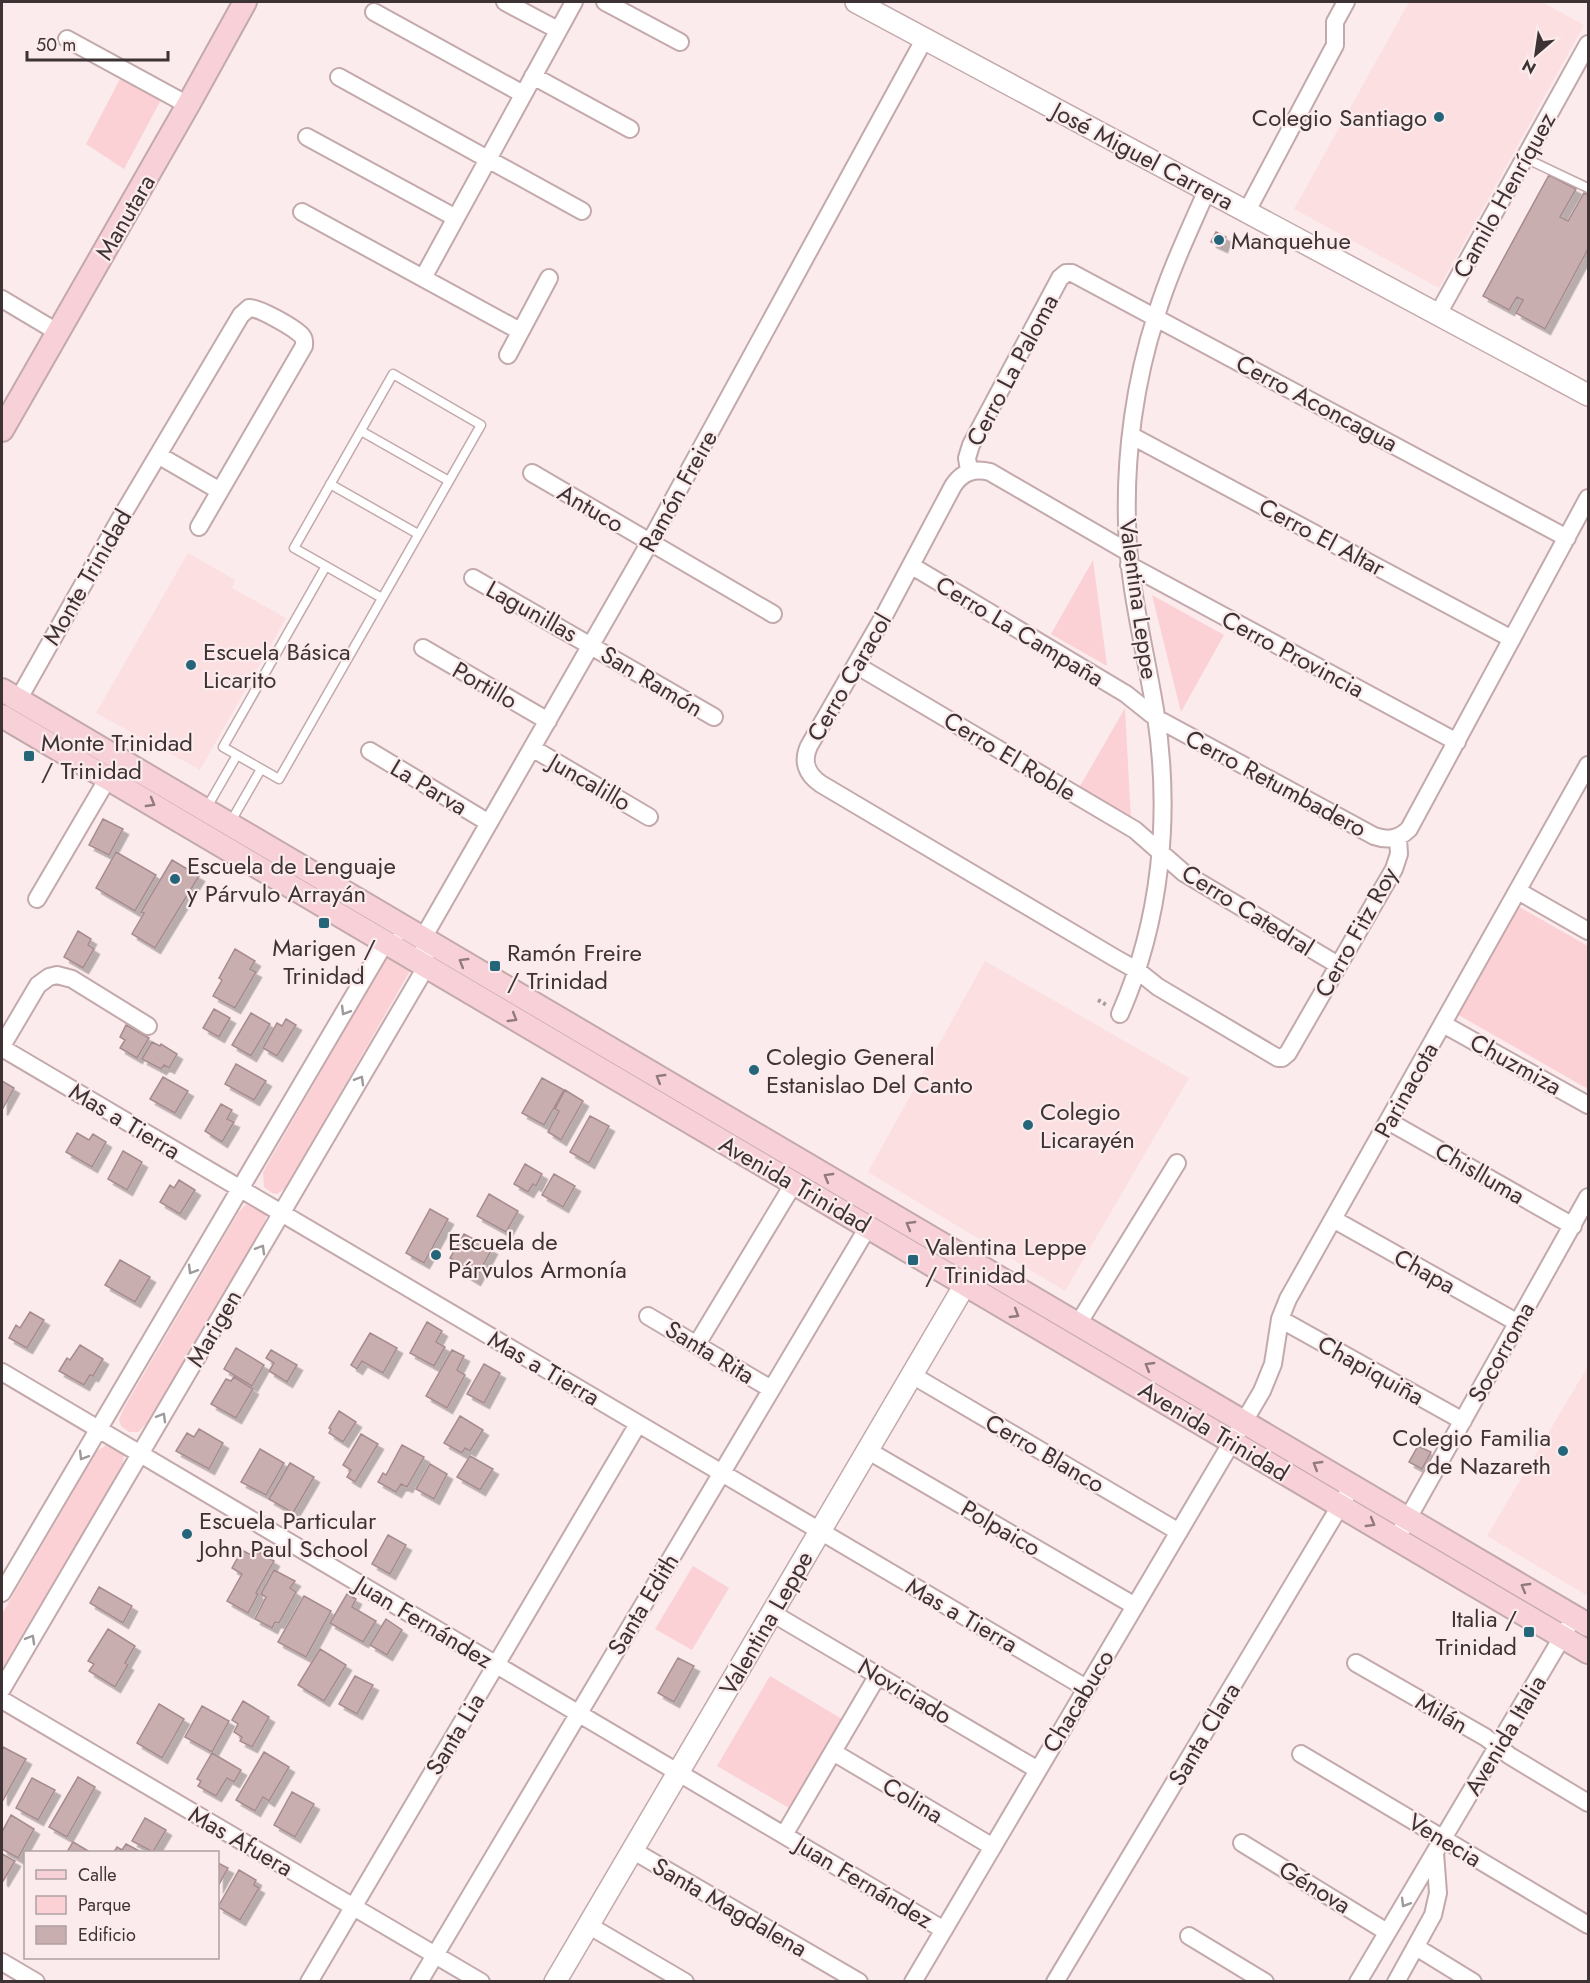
<svg xmlns="http://www.w3.org/2000/svg" width="1590" height="1983" viewBox="0 0 1590 1983" font-family="Jost,sans-serif">
<style>
.built{fill:#fcdfe1}
.green{fill:#fbd1d5}
.building{fill:#c9aeb0;stroke:#a68c8e;stroke-width:1.5;filter:url(#shadow)}
.lines{fill:none;stroke-linecap:round;stroke-linejoin:round}
.service-casing{stroke:#c3a9ab;stroke-width:11}
.minor-casing{stroke:#c3a9ab;stroke-width:20}
.tertiary-casing{stroke:#c3a9ab;stroke-width:24}
.secondary-casing{stroke:#c3a9ab;stroke-width:26}
.path{stroke:#a99b9c;stroke-width:4;stroke-dasharray:3 3;stroke-linecap:butt}
.service{stroke:#fff;stroke-width:8}
.minor{stroke:#fff;stroke-width:16}
.tertiary{stroke:#fff;stroke-width:21}
.secondary{stroke:#f7d1d7;stroke-width:22}
.oneway{stroke:#917a7d}
.oneway2{stroke:#9e999a}
.poi-dot{fill:#25657a;stroke:#fbebec;stroke-width:2}
.labels{text-anchor:middle;dominant-baseline:central;stroke-width:4.5;stroke-linejoin:round;paint-order:stroke}
.poi-label{font-size:24px;fill:#3e3334;stroke:#fbebec;text-anchor:start}
.street-label{font-size:24px;fill:#3e3334;stroke:#fbebec}
</style>
<defs>
<filter id="shadow"><feDropShadow dx="5.5" dy="5.5" stdDeviation="0" flood-color="#0004"/></filter>
</defs>
<rect width="100%" height="100%" fill="#fbebec"/>
<path class="built" d="M1409,2H1542L1584,25L1439,288L1294,209Z
M188,553L235,580L232,588L286,618L200,770L96,713Z
M985,961L1189,1078L1065,1291L868,1172Z
M1588,1366V1596L1487,1536Z"/>
<path class="green" d="M120,79L162,98L124,169L86,144Z
M1093,560L1107,666L1051,634Z
M1152,595L1224,635L1181,712Z
M1125,708L1131,820L1079,788Z
M1516,905L1588,946V1089L1455,1013Z
M388,955L411,969L287,1187L277,1194L272,1193L264,1187L263,1172Z
M251,1203L264,1210L267,1214L262,1231L148,1422L138,1432H129L121,1426L119,1420L125,1406L238,1213L246,1204Z
M108,1444L124,1453L123,1463L120,1472L2,1672V1614L97,1451Z
M693,1566L729,1588L692,1650L655,1629Z
M770,1676L842,1719L789,1808L717,1766Z"/>
<path class="building" d="M1549,175L1576,189L1560,217L1568,221L1584,193L1588,195V249L1545,329L1516,313L1523,300L1517,297L1509,310L1483,296Z
M1216,232L1226,237L1222,247L1211,242Z
M103,819L123,829L109,855L89,845Z
M116,852L156,875L135,911L96,888Z
M172,860L199,876L155,948L132,934L144,913L141,912Z
M78,931L91,939L88,945L94,949L83,968L64,957Z
M235,949L255,961L250,969L256,972L235,1008L213,996L222,980L219,978Z
M214,1009L230,1018L219,1037L203,1028Z
M251,1013L270,1024L251,1056L232,1045Z
M286,1019L296,1025L277,1056L263,1048L277,1023L282,1026Z
M126,1025L149,1038L137,1058L120,1048L125,1040L120,1037Z
M152,1042L160,1046L161,1044L177,1054L169,1068L164,1065L161,1069L142,1059Z
M236,1064L266,1081L254,1100L225,1084Z
M163,1077L188,1091L175,1113L150,1099Z
M542,1078L564,1090L544,1125L522,1113Z
M2,1081L14,1088L2,1110Z
M565,1090L583,1101L561,1140L548,1132L559,1111L555,1109Z
M221,1104L232,1110L227,1119L234,1122L222,1142L205,1131Z
M590,1116L609,1126L589,1163L570,1152Z
M77,1133L89,1140L93,1134L106,1142L92,1167L66,1152Z
M123,1151L142,1162L127,1190L108,1179Z
M525,1164L542,1174L536,1186L533,1184L528,1192L514,1184Z
M554,1174L575,1186L563,1207L542,1195Z
M179,1180L195,1190L180,1214L160,1202L170,1185L174,1188Z
M489,1194L518,1211L506,1232L477,1216Z
M430,1209L448,1219L424,1263L406,1253Z
M464,1234L492,1249L475,1280L462,1272L465,1267L450,1258Z
M120,1260L150,1277L135,1302L105,1285Z
M30,1312L44,1320L27,1348L9,1338L16,1325L20,1328Z
M427,1322L442,1331L436,1342L445,1347L434,1366L410,1353Z
M370,1333L397,1348L383,1373L362,1361L357,1369L351,1365Z
M80,1345L103,1359L93,1376L90,1375L84,1385L59,1371L67,1358L70,1360Z
M236,1348L264,1365L252,1386L224,1369Z
M271,1350L297,1365L287,1382L269,1371L274,1363L266,1358Z
M452,1350L464,1356L457,1370L465,1375L447,1408L426,1396Z
M484,1364L500,1373L484,1403L467,1394Z
M234,1377L253,1389L236,1418L211,1404L226,1379L231,1381Z
M339,1411L356,1422L343,1442L329,1433L331,1429L329,1428Z
M460,1416L483,1430L470,1451L465,1448L462,1453L444,1443Z
M199,1429L223,1443L209,1469L176,1451L187,1433L194,1437Z
M361,1434L378,1444L355,1482L347,1477L351,1470L343,1465Z
M402,1445L424,1457L407,1487L401,1484L396,1492L378,1482L383,1473L386,1475Z
M1418,1446L1431,1452L1422,1469L1409,1462Z
M260,1449L284,1463L266,1495L241,1482Z
M470,1456L493,1469L480,1490L457,1477Z
M290,1463L314,1477L293,1513L269,1499Z
M430,1464L447,1474L434,1499L416,1489Z
M388,1535L406,1545L390,1574L372,1564Z
M254,1549L274,1561L256,1593L258,1594L248,1613L227,1601L242,1574L232,1568L242,1550L251,1555Z
M274,1570L295,1581L290,1588L296,1592L279,1623L275,1622L272,1628L255,1619L266,1597L261,1594Z
M99,1587L132,1606L123,1623L90,1603Z
M347,1594L356,1599L352,1607L376,1621L363,1642L330,1623Z
M304,1596L331,1611L306,1657L278,1642Z
M386,1619L402,1630L387,1655L370,1645Z
M108,1629L135,1646L125,1663L128,1665L115,1687L89,1671L94,1664L88,1661Z
M320,1649L346,1665L324,1701L298,1685Z
M678,1658L694,1666L674,1702L658,1693Z
M355,1676L373,1685L357,1714L339,1704Z
M243,1701L269,1717L252,1747L240,1741L242,1737L234,1732L238,1724L232,1720Z
M159,1704L184,1719L162,1758L137,1743Z
M202,1706L229,1721L212,1752L185,1737Z
M3,1747L26,1759L3,1800L2,1799V1750Z
M264,1752L289,1767L269,1801L263,1797L255,1811L236,1800Z
M212,1753L241,1770L234,1782L227,1778L216,1796L198,1786L201,1781L197,1779Z
M78,1777L95,1787L67,1837L49,1827Z
M32,1778L55,1790L38,1820L16,1808Z
M292,1792L314,1804L295,1837L274,1825Z
M11,1815L34,1829L18,1858L2,1849V1832Z
M145,1818L166,1830L153,1852L132,1841Z
M73,1842L90,1852H67Z
M126,1844L141,1852H114L117,1847L122,1850Z
M2,1854L15,1861L3,1881L2,1880Z
M218,1863L228,1868L218,1886Z
M239,1870L256,1880L254,1885L259,1888L240,1920L218,1907Z"/>
<g class="lines">
<defs>
<path id="service" d="M1525,158L1588,188
M361,431L449,481
M330,484L418,534
M326,566L223,747L279,779L481,425L393,374L294,548L382,598
M206,809L237,755
M230,823L261,769"/>
<path id="minor" d="M505,2L558,30
M605,2L680,42
M374,12L523,94
M67,39L188,105
M533,76L630,129
M339,77L582,211
M307,137L456,218
M1247,211L1335,45V22L1346,2
M302,212L520,331
M423,278L574,2
M2,299L59,333
M1438,314L1588,44
M508,355L549,278
M1132,436L1512,639
M158,455L220,491
M969,471L967,458L971,445L1060,278L1066,273H1072L1567,538
M532,473L773,614
M1128,552L990,472C974,468 962,472 953,486L885,614L809,746C802,761 806,774 821,784L1115,958L1138,971L1158,987L1278,1058H1282L1288,1053L1394,869L1399,854L1398,838
M1129,565L1457,742
M912,566L1126,694L1156,718L1374,836C1388,841 1399,839 1409,829L1588,498
M473,578L714,717
M423,648L548,721
M856,665L1135,830L1184,873L1338,965
M18,700L120,519L241,315L249,308C258,307 295,328 302,336C305,340 304,341 304,346L199,527
M532,748L649,817
M370,751L489,823
M1518,891L1588,931
M37,899L108,778
M1120,1014C1161,921 1171,816 1156,716C1146,652 1128,587 1127,523C1125,454 1135,381 1156,316C1169,273 1189,231 1207,190
M1443,1024L1588,1105
M2,1046L38,985L49,977L57,975L72,979L148,1026
M2,1048L1086,1688
M1388,1121L1573,1226
M1333,1219L1518,1323
M648,1316L771,1389
M1280,1319L1463,1421
M1078,1324L1177,1163
M697,1344L794,1183
M2,1372L944,1930
M912,1375L1179,1532
M867,1450L1135,1606
M1402,1529L1588,1197
M2,1593L379,953L385,943L395,942
M772,1613L1038,1770
M1356,1663L1485,1737L1510,1756L1588,1803
M2,1689L426,967L423,938L650,542L925,38
M2,1700L481,1982
M833,1752L993,1847
M1301,1754L1588,1925
M784,1835L878,1675
M1242,1843L1387,1932
M632,1850L859,1982
M588,1925L685,1982
M1189,1936L1265,1982
M1416,1947L1473,1982
M2,1962L36,1982
M309,1982L638,1424
M419,1982L868,1227
M913,1982L1262,1391L1273,1364L1280,1319L1288,1299L1588,765
M1055,1982L1352,1486
M1358,1982L1567,1629
M1396,1982L1433,1915L1438,1893L1435,1853"/>
<path id="tertiary" d="M856,2L1588,395
M555,1982L973,1271"/>
<path id="secondary" d="M2,430L188,105L245,2
M2,690L1588,1625
M2,716L1588,1652"/>
</defs>
<use href="#service" class="service-casing"/>
<use href="#minor" class="minor-casing"/>
<use href="#tertiary" class="tertiary-casing"/>
<use href="#secondary" class="secondary-casing"/>
<path class="path" d="M1098,1000L1108,1006"/>
<use href="#service" class="service"/>
<use href="#minor" class="minor"/>
<use href="#tertiary" class="tertiary"/>
<use href="#secondary" class="secondary"/>
</g>
<defs><path id="oneway-chevron" d="M-2-3.5L2.5 0L-2 3.5" fill="none" stroke-width="1.6" stroke-linecap="round" stroke-linejoin="round" transform="scale(1.5)"/></defs>
<g class="oneway">
<use href="#oneway-chevron" transform="translate(151 803) rotate(30)"/>
<use href="#oneway-chevron" transform="translate(463 962) rotate(-149)"/>
<use href="#oneway-chevron" transform="translate(513 1018) rotate(31)"/>
<use href="#oneway-chevron" transform="translate(660 1078) rotate(-149)"/>
<use href="#oneway-chevron" transform="translate(828 1177) rotate(-150)"/>
<use href="#oneway-chevron" transform="translate(910 1225) rotate(-150)"/>
<use href="#oneway-chevron" transform="translate(1015 1314) rotate(31)"/>
<use href="#oneway-chevron" transform="translate(1149 1366) rotate(-150)"/>
<use href="#oneway-chevron" transform="translate(1317 1465) rotate(-149)"/>
<use href="#oneway-chevron" transform="translate(1371 1523) rotate(30)"/>
<use href="#oneway-chevron" transform="translate(1525 1587) rotate(-150)"/>
</g>
<g class="oneway2">
<use href="#oneway-chevron" transform="translate(345 1011) rotate(121)"/>
<use href="#oneway-chevron" transform="translate(360 1080) rotate(-60)"/>
<use href="#oneway-chevron" transform="translate(261 1249) rotate(-60)"/>
<use href="#oneway-chevron" transform="translate(192 1270) rotate(121)"/>
<use href="#oneway-chevron" transform="translate(162 1417) rotate(-60)"/>
<use href="#oneway-chevron" transform="translate(83 1456) rotate(121)"/>
<use href="#oneway-chevron" transform="translate(31 1639) rotate(-60)"/>
<use href="#oneway-chevron" transform="translate(1405 1903) rotate(121)"/>
</g>
<g class="poi-dot">
<circle cx="1439" cy="117" r="6"/>
<circle cx="1219" cy="240" r="6"/>
<circle cx="191" cy="665" r="6"/>
<rect x="23" y="750" width="12" height="12" rx="3"/>
<circle cx="175" cy="879" r="6"/>
<rect x="318" y="917" width="12" height="12" rx="3"/>
<rect x="489" y="960" width="12" height="12" rx="3"/>
<circle cx="754" cy="1070" r="6"/>
<circle cx="1028" cy="1125" r="6"/>
<circle cx="436" cy="1255" r="6"/>
<rect x="907" y="1254" width="12" height="12" rx="3"/>
<circle cx="1563" cy="1451" r="6"/>
<circle cx="187" cy="1534" r="6"/>
<rect x="1523" y="1626" width="12" height="12" rx="3"/>
</g>
<g class="labels">
<g class="poi-label">
<text x="1427" y="117" text-anchor="end">Colegio Santiago</text>
<text x="1231" y="240">Manquehue</text>
<text x="203" y="651">Escuela Básica<tspan x="203" dy="28">Licarito</tspan></text>
<text x="41" y="742">Monte Trinidad<tspan x="41" dy="28">/ Trinidad</tspan></text>
<text x="187" y="865">Escuela de Lenguaje<tspan x="187" dy="28">y Párvulo Arrayán</tspan></text>
<text x="324" y="947" text-anchor="middle">Marigen /<tspan x="324" dy="28">Trinidad</tspan></text>
<text x="507" y="952">Ramón Freire<tspan x="507" dy="28">/ Trinidad</tspan></text>
<text x="766" y="1056">Colegio General<tspan x="766" dy="28">Estanislao Del Canto</tspan></text>
<text x="1040" y="1111">Colegio<tspan x="1040" dy="28">Licarayén</tspan></text>
<text x="448" y="1241">Escuela de<tspan x="448" dy="28">Párvulos Armonía</tspan></text>
<text x="925" y="1246">Valentina Leppe<tspan x="925" dy="28">/ Trinidad</tspan></text>
<text x="1551" y="1437" text-anchor="end">Colegio Familia<tspan x="1551" dy="28">de Nazareth</tspan></text>
<text x="199" y="1520">Escuela Particular<tspan x="199" dy="28">John Paul School</tspan></text>
<text x="1517" y="1618" text-anchor="end">Italia /<tspan x="1517" dy="28">Trinidad</tspan></text>
</g>
<g class="street-label">
<text transform="translate(1143 156) rotate(28)">José Miguel Carrera</text>
<text transform="translate(1504 195) rotate(-61)">Camilo Henríquez</text>
<text transform="translate(125 217) rotate(-60)">Manutara</text>
<text transform="translate(1012 370) rotate(-62)">Cerro La Paloma</text>
<text transform="translate(1317 403) rotate(28)">Cerro Aconcagua</text>
<text transform="translate(678 491) rotate(-61)">Ramón Freire</text>
<text transform="translate(591 508) rotate(30)">Antuco</text>
<text transform="translate(1322 537) rotate(28)">Cerro El Altar</text>
<text transform="translate(87 577) rotate(-60)">Monte Trinidad</text>
<text transform="translate(1139 599) rotate(82)">Valentina Leppe</text>
<text transform="translate(532 611) rotate(29)">Lagunillas</text>
<text transform="translate(1020 631) rotate(31)">Cerro La Campaña</text>
<text transform="translate(1293 654) rotate(28)">Cerro Provincia</text>
<text transform="translate(849 677) rotate(-60)">Cerro Caracol</text>
<text transform="translate(652 681) rotate(31)">San Ramón</text>
<text transform="translate(485 685) rotate(30)">Portillo</text>
<text transform="translate(1010 756) rotate(31)">Cerro El Roble</text>
<text transform="translate(590 782) rotate(30)">Juncalillo</text>
<text transform="translate(1276 783) rotate(28)">Cerro Retumbadero</text>
<text transform="translate(429 787) rotate(31)">La Parva</text>
<text transform="translate(1248 910) rotate(32)">Cerro Catedral</text>
<text transform="translate(1356 932) rotate(-61)">Cerro Fitz Roy</text>
<text transform="translate(1516 1064) rotate(29)">Chuzmiza</text>
<text transform="translate(1406 1090) rotate(-61)">Parinacota</text>
<text transform="translate(125 1121) rotate(31)">Mas a Tierra</text>
<text transform="translate(1480 1173) rotate(30)">Chislluma</text>
<text transform="translate(795 1184) rotate(30)">Avenida Trinidad</text>
<text transform="translate(1425 1271) rotate(29)">Chapa</text>
<text transform="translate(214 1328) rotate(-60)">Marigen</text>
<text transform="translate(710 1352) rotate(31)">Santa Rita</text>
<text transform="translate(1501 1352) rotate(-61)">Socorroma</text>
<text transform="translate(544 1368) rotate(30)">Mas a Tierra</text>
<text transform="translate(1371 1370) rotate(29)">Chapiquiña</text>
<text transform="translate(1214 1431) rotate(31)">Avenida Trinidad</text>
<text transform="translate(1045 1453) rotate(30)">Cerro Blanco</text>
<text transform="translate(1001 1528) rotate(30)">Polpaico</text>
<text transform="translate(643 1604) rotate(-59)">Santa Edith</text>
<text transform="translate(962 1615) rotate(30)">Mas a Tierra</text>
<text transform="translate(424 1622) rotate(31)">Juan Fernández</text>
<text transform="translate(766 1623) rotate(-60)">Valentina Leppe</text>
<text transform="translate(905 1691) rotate(31)">Noviciado</text>
<text transform="translate(1078 1701) rotate(-59)">Chacabuco</text>
<text transform="translate(1442 1713) rotate(30)">Milán</text>
<text transform="translate(455 1734) rotate(-59)">Santa Lia</text>
<text transform="translate(1204 1734) rotate(-59)">Santa Clara</text>
<text transform="translate(1505 1735) rotate(-59)">Avenida Italia</text>
<text transform="translate(913 1800) rotate(31)">Colina</text>
<text transform="translate(1445 1840) rotate(31)">Venecia</text>
<text transform="translate(241 1841) rotate(30)">Mas Afuera</text>
<text transform="translate(864 1882) rotate(31)">Juan Fernández</text>
<text transform="translate(1315 1887) rotate(31)">Génova</text>
<text transform="translate(730 1907) rotate(30)">Santa Magdalena</text>
</g>
</g>
<rect width="1590" height="1983" fill="none" stroke="#3e3334" stroke-width="6"/>
<rect x="24" y="1851" width="195" height="108" fill="#fbebec" stroke="#afa1a2" stroke-width="1.5"/>
<rect x="36" y="1870" width="30" height="9" fill="#f7d1d7" stroke="#afa1a2" stroke-width="1.5"/>
<text x="78" y="1881" font-size="18" fill="#3e3334">Calle</text>
<rect x="36" y="1896" width="30" height="18" fill="#fbd1d5" stroke="#afa1a2" stroke-width="1.5"/>
<text x="78" y="1911" font-size="18" fill="#3e3334">Parque</text>
<rect x="36" y="1926" width="30" height="18" fill="#c9aeb0" stroke="#afa1a2" stroke-width="1.5"/>
<text x="78" y="1941" font-size="18" fill="#3e3334">Edificio</text>
<g transform="translate(1536 54) rotate(209)" stroke="#fbebec" stroke-width="4.5" paint-order="stroke">
<path d="M0-4.5L10 22L0 15L-10 22Z" fill="#3e3334"/>
<text y="-9" font-size="16" font-weight="bold" text-anchor="middle" fill="#3e3334">N</text>
</g>
<path d="M27 51v9h141v-9" fill="none" stroke="#3e3334" stroke-width="3"/>
<text x="36" y="51" font-size="18" fill="#3e3334" stroke="#fbebec" stroke-width="4.5" paint-order="stroke">50 m</text>
</svg>
